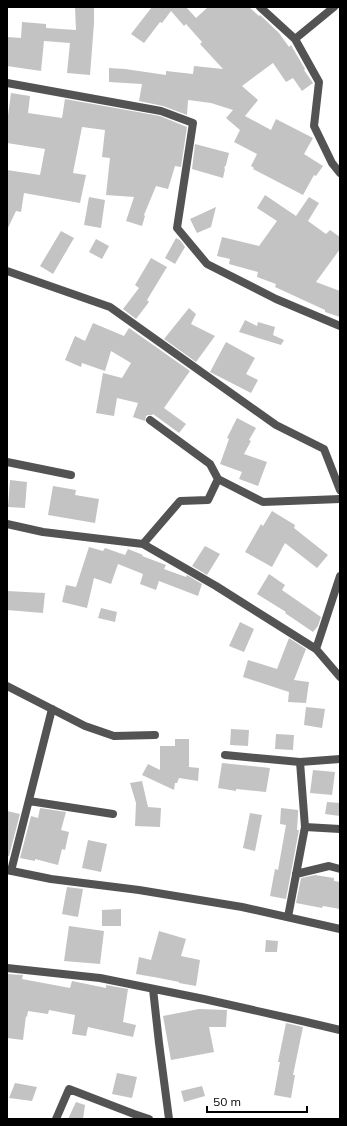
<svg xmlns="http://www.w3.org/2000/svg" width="347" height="1126" viewBox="0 0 347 1126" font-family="Mulish,sans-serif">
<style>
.building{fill:#c3c3c3}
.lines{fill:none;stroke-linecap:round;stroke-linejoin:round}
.street{stroke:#535353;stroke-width:8}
</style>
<rect width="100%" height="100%" fill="#fff"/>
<path class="building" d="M75,7H94V23L90,75L67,73L70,43L44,41L41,71L7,66V37L21,38L22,22L46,24V28L76,30Z
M152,7H186L196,18L208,7H249L259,16L260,15L279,33L289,47L291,45L305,69L304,70L313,83L302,91L293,78L286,82L273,63L242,86L258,100L245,116L271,130L276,119L313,138L304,154L323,166L316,176L314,175L303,195L253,169L254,168L251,166L257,154L234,142L240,130L226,118L233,110L211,103L188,100L187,115L163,106L139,101L142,84L109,82V68L125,69L166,75V71L193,74L194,66L223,69L200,44L202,42L186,24L184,26L171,11L162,23L160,22L144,43L131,34Z
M11,93L30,96L28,113L62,118L65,99L160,116L187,127L181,167L175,166L168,189L156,186L144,215L145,216L142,226L126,221L134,197L106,195L110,158L102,157L105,130L82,127L73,173L86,175L80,203L24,193L21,212L16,211L7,230V170L40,175L45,149L7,143V123Z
M195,144L229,153L226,165L224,168L225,169L223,178L192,169Z
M265,195L296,216L309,197L319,203L308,221L326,234L330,230L340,237V249L316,282L340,291V317L325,312V310L275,287L276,284L257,277L258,272L229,264L230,259L217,256L222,237L259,246L277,221L257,208Z
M89,197L105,200L101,228L84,225Z
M216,207L211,227L197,233L190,219Z
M61,231L74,238L53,274L40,266Z
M176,238L180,240L185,247L175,264L165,258Z
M96,239L109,246L102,259L89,252Z
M151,258L167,267L147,300L149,302L136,319L123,309L139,288L135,285Z
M189,308L196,314L191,324L215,336L196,362L164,339Z
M245,320L257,326L258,322L275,327L273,335L284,340L281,345L239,332Z
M93,323L124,336L129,328L190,371L164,408L186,424L179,433L153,414L152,415H148L146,416L145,421L133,417L138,403L117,398L114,416L96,413L103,373L122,378L131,363L111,351L105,371L82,363L81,367L65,360L75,336L85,341Z
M226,342L255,358L246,374L258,380L251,393L210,372Z
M237,418L256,428L249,440L251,441L244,454L267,462L258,486L239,479L242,472L220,464L229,439L227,438Z
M10,480L27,482L25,508L8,507Z
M53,486L76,490L75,495L99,499L95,523L48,515Z
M272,511L295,525L294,528L328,555L317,568L285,543L272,567L245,552L261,524L263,526Z
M205,546L220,554L207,575L192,566Z
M89,547L103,551L105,548L125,555L128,549L143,555L142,556L166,565L164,569L186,577L187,575L202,584L198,596L159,581L156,590L140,584L143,574L118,564L111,584L94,578L87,608L62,602L66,585L76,587Z
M269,574L285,585L282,590L321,617L318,626L313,632L285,613L286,612L257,594Z
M7,591L45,593L43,613L7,610Z
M101,608L117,612L115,622L98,618Z
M240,622L254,629L244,652L229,646Z
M289,638L306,649L294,680L309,682L306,703L288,702L289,692L243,677L248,660L277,669Z
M306,707L325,709L322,728L304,725Z
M231,729L249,730L248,746L230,745Z
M276,734L294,735L293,750L275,749Z
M175,739H189V767L199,768L198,781L179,778L177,783H175L174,790L142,775L148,764L160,770V746H175Z
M222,763L270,768L266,792L236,789V791L218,788Z
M313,770L335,772L332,795L310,793Z
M142,781L148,807L161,808L160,827L135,826L136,803L130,783Z
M327,802L340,803V816L325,814Z
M40,808L66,812L61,830L69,832L65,850L62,849L58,865L35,859V861L20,858L31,816L38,818Z
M281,808L298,810V814L297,830H299L286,899L270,896L275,869L278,870L286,825L280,824Z
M7,811L20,814L9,856H7Z
M250,813L262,815L255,851L243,848Z
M88,840L107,844L101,872L82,868Z
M315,875L334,878V881L340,882V909L323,906L322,908L296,903L301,878Z
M67,887L83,889L78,917L62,914Z
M121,909V926H102V910Z
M69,926L104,931L100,964L64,961Z
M159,931L186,939L181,956L200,960L196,986L179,983V982L159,978L136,974L139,957L151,960Z
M266,940L278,941L277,952H265Z
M7,974L23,975L22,979L70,988L72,981L106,988V985L128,989L123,1022L136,1025L133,1037L88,1027L86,1036L72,1034L75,1015L49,1010L48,1014L28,1011L27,1017L26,1016L23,1040L7,1038Z
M199,1009L227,1010L226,1027H209L214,1052L171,1060L163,1016Z
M286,1023L303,1027L293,1075H295L291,1098L274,1095L280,1062H278Z
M117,1073L137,1077L132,1098L112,1094Z
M15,1083L37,1087L32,1101L9,1098Z
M202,1086L205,1096L184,1102L181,1091Z
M76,1102L85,1105L83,1119H68Z"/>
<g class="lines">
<path class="street" d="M260,7L295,39L319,82L314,126L332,163L340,173
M295,39L334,7
M7,83L161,111L193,123L177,228L207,264L276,299L340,326
M7,271L110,307L276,425L324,449L340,490
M150,420L210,464L218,479L263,502L340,499
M7,462L71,475
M7,524L43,532L143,544L216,586L316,649L340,677
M143,544L180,501L208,500L218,479
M316,649L340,576
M7,686L85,726L114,736L155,735
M225,755L300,762L340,759
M29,801L113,814
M305,827L340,829
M7,870L51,879L139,890L242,907L340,929
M11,871L52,709
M296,874L329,866L340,869
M288,917L305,827L300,762
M7,968L100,978L204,999L302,1021L340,1030
M153,989L159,1043L169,1119
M56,1119L69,1089L134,1114L149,1119"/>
</g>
<rect width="347" height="1126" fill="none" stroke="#000000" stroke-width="16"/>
<path d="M207 1106v6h100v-6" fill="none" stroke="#000000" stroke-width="2"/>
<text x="213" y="1106" font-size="12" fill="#000000" stroke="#ffffff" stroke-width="3" paint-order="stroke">50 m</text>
</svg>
